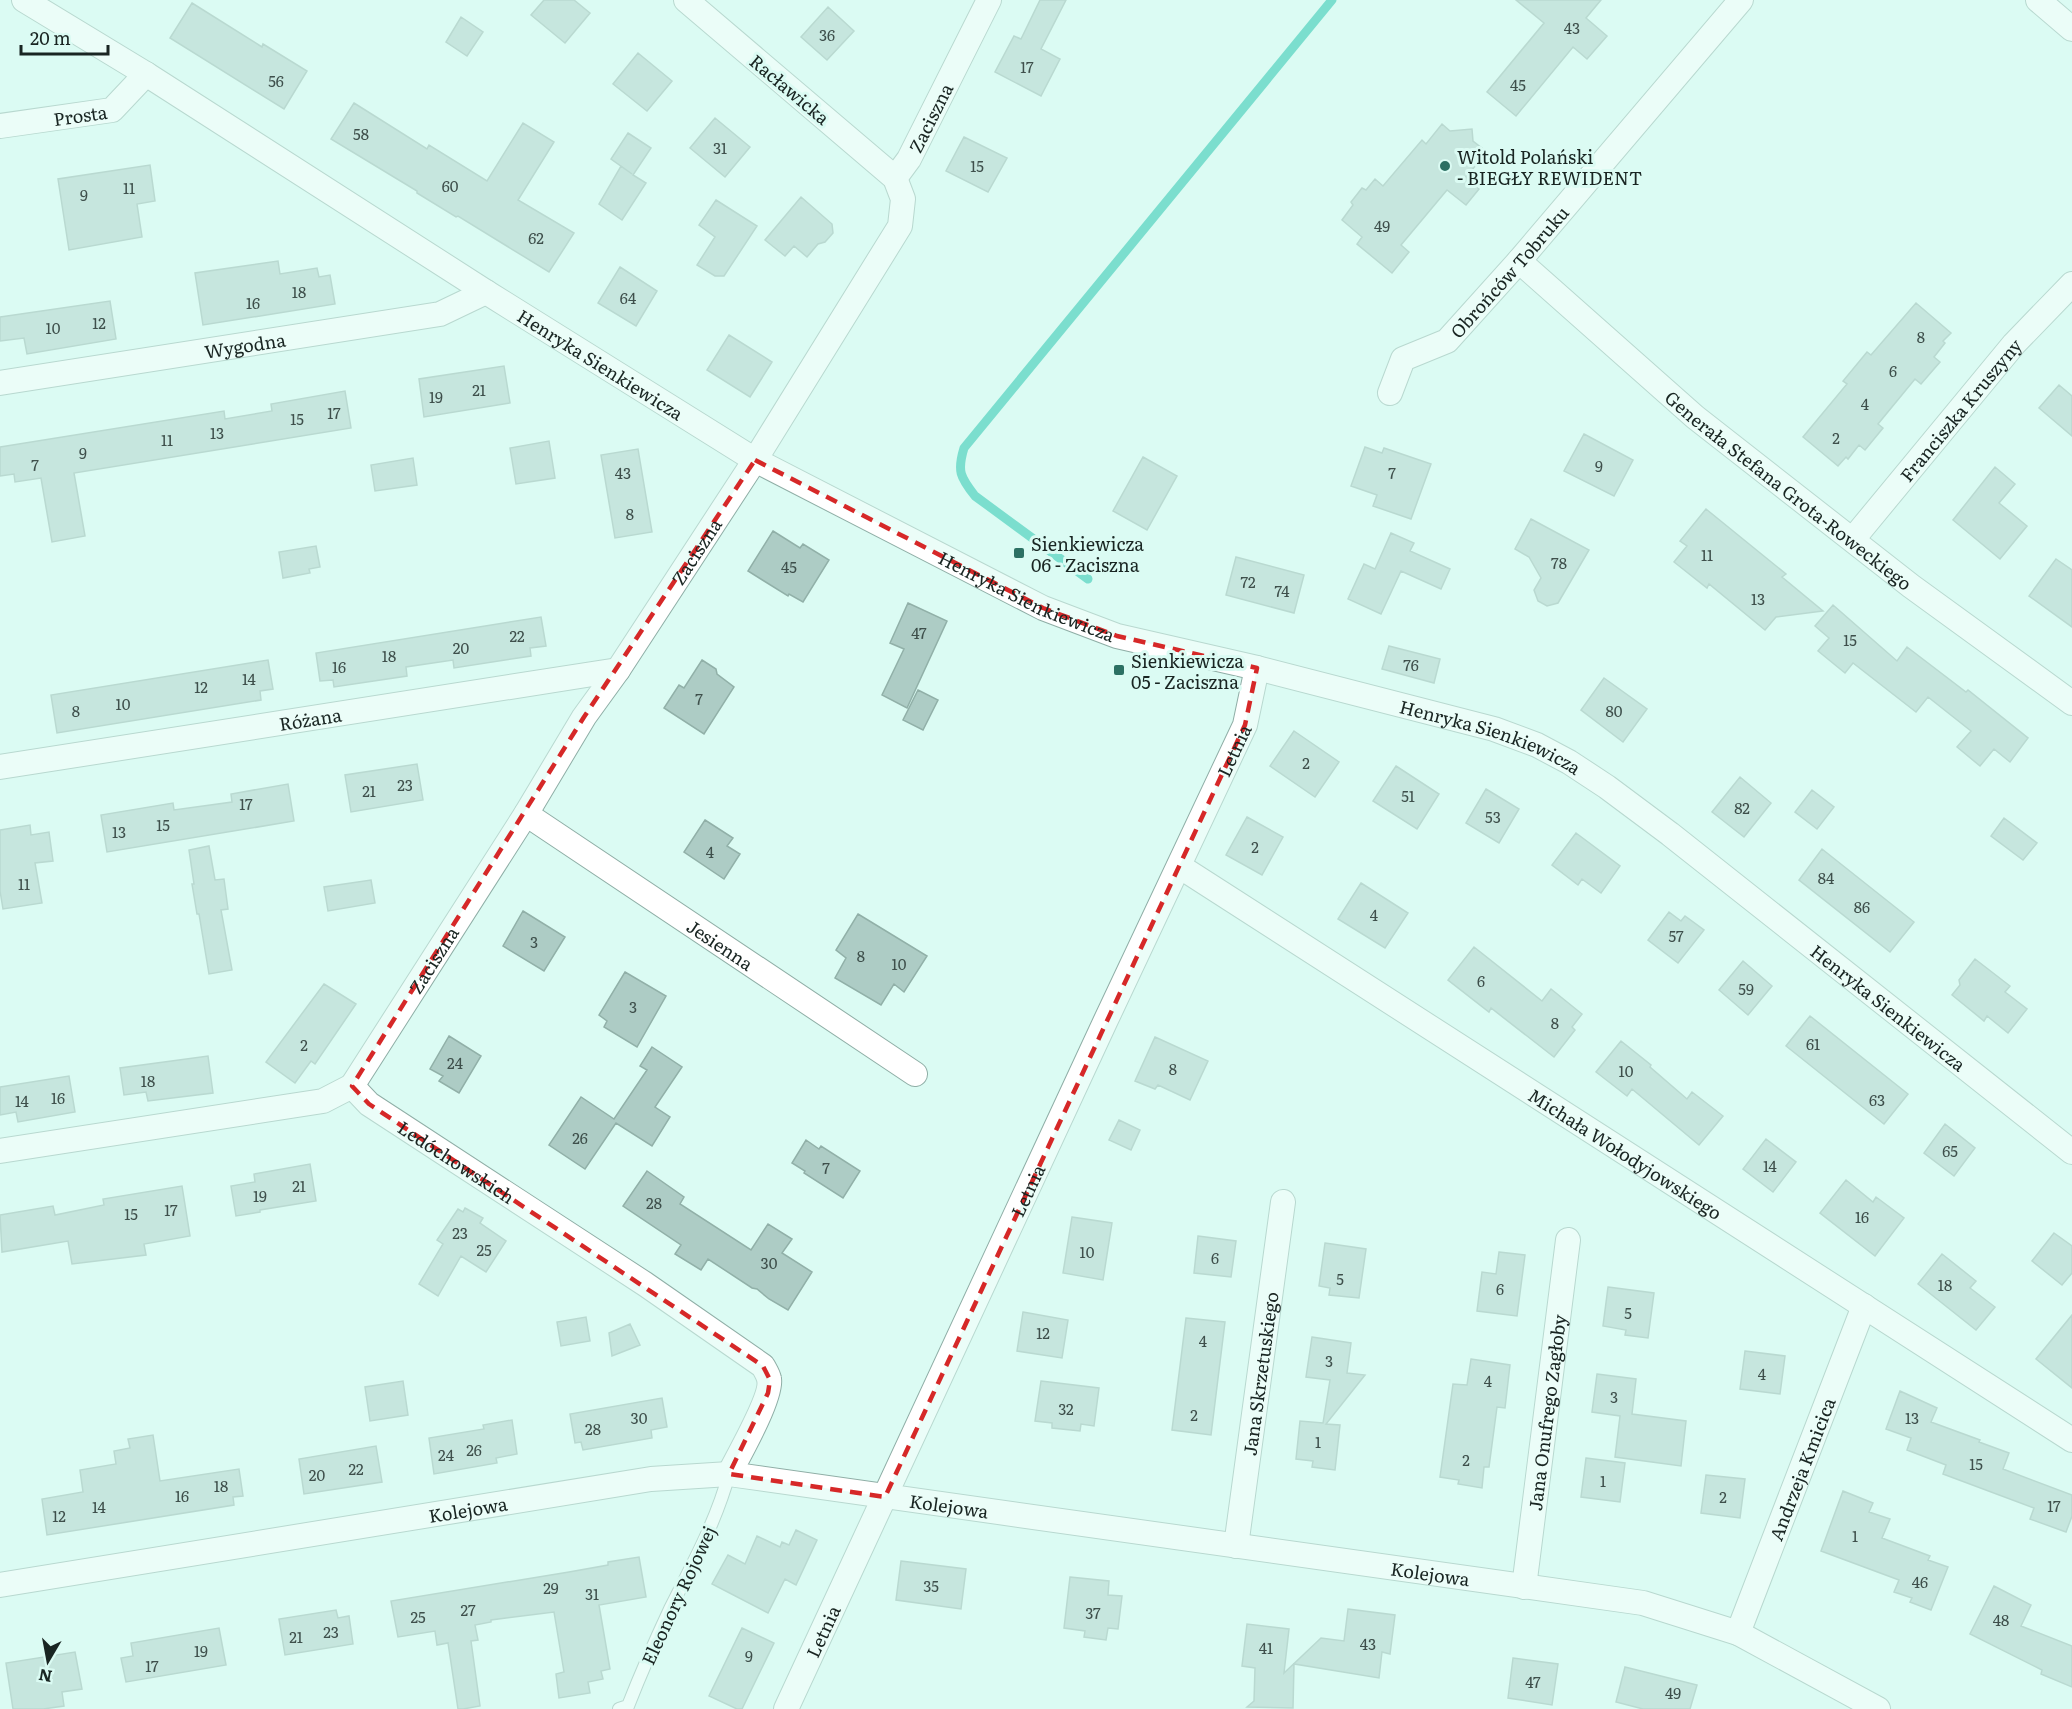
<svg xmlns="http://www.w3.org/2000/svg" width="2072" height="1709" viewBox="0 0 2072 1709" font-family="Literata,serif">
<style>
.lines{fill:none;stroke-linecap:round;stroke-linejoin:round}
.stream{stroke:#08baa2;stroke-width:9}
.building{fill:#adccc5;stroke:#91b0a8;stroke-width:1.5}
.service-casing{stroke:#8faea6;stroke-width:14}
.minor-casing{stroke:#8faea6;stroke-width:26}
.service{stroke:#fff;stroke-width:12}
.minor{stroke:#fff;stroke-width:24}
.marked{fill:none;stroke:#d62828;stroke-width:4.5;stroke-dasharray:12 8;stroke-linejoin:round}
.poi-dot{fill:#2c7063;stroke:#dbfbf3;stroke-width:2}
.labels{text-anchor:middle;dominant-baseline:central;stroke-width:6;stroke-linejoin:round;paint-order:stroke}
.number-label{font-size:15px;fill:#3e4f4b}
.street-label{font-size:18px;fill:#192522;stroke:#dbfbf3}
.poi-label{font-size:18px;fill:#192522;stroke:#dbfbf3;text-anchor:start}
</style>
<rect width="100%" height="100%" fill="#dbfbf3"/>
<g class="lines">
<path class="stream" d="M1088,579L975,496C960,477 957,471 964,448L1332,0"/>
</g>
<path class="building" d="M544,0H574L590,13L565,43L531,15Z
M1040,0H1066L1041,49L1060,59L1041,96L995,72L1014,36L1021,39Z
M1516,0H1601L1586,18L1607,36L1587,59L1573,47L1516,116L1487,92L1544,23Z
M192,3L262,47L263,44L307,71L284,109L170,38Z
M828,7L854,31L827,60L801,37Z
M461,17L483,32L467,56L446,42Z
M638,53L672,81L647,111L613,84Z
M354,103L427,149L429,145L487,181L523,123L554,142L518,200L574,233L549,272L458,216L456,217L417,193V191L331,139Z
M715,118L750,147L725,177L690,148Z
M1442,124L1450,131L1472,129L1473,141L1487,152L1466,177L1479,189L1466,205L1447,190L1401,245L1409,252L1392,273L1357,244L1362,237L1342,220L1353,205L1351,202L1362,188L1366,190L1375,179L1383,186L1422,140L1426,144Z
M628,133L651,148L633,175L646,183L622,220L599,204L621,166L632,174L611,159Z
M964,137L1007,158L988,192L946,171Z
M150,165L155,201L137,204L142,237L69,250L58,179Z
M801,197L832,224L833,233L825,242L818,244L807,257L794,246L785,256L765,240Z
M716,200L757,226L724,276H715L697,265L715,237L699,225Z
M278,261L280,274L317,268L319,277L330,275L335,304L203,325L195,273Z
M620,267L657,291L636,326L598,303Z
M110,301L116,339L27,354L24,338L0,341V317Z
M1916,303L1951,333L1943,341L1945,343L1934,357L1940,362L1921,384L1915,379L1878,424L1883,428L1865,450L1859,445L1848,459L1846,457L1838,466L1803,437L1847,384L1843,381L1867,352L1871,355Z
M729,335L772,362L750,397L707,370Z
M504,366L510,403L424,417L419,379Z
M2059,385L2072,396V436L2039,408Z
M345,391L351,428L74,473L85,536L52,542L41,478L15,482L14,474L0,476V447L224,411L225,419L272,411L271,404Z
M1584,434L1633,460L1614,496L1564,471Z
M549,441L555,478L516,484L510,448Z
M1365,447L1382,453L1384,448L1431,464L1411,519L1373,506L1377,495L1351,486Z
M638,449L652,532L615,538L601,455Z
M1143,457L1177,476L1147,530L1113,511Z
M413,458L417,485L375,491L371,465Z
M1995,467L2015,484L1999,503L2027,526L2000,559L1953,520Z
M1706,509L1786,574L1782,577L1823,611L1776,617L1765,630L1709,584L1707,588L1674,562L1687,546L1680,541Z
M1531,519L1589,550L1558,603L1547,606L1538,601L1534,590L1541,578L1529,557L1515,549Z
M773,531L800,548L803,544L829,560L803,602L789,594L788,596L748,571Z
M1391,533L1414,543L1410,551L1450,569L1441,589L1401,571L1381,614L1348,599L1364,564L1375,569Z
M316,546L320,567L309,569L310,573L283,578L279,552Z
M1236,557L1304,575L1294,613L1226,595Z
M2056,559L2072,570V627L2029,596Z
M908,603L947,621L907,708L882,695L904,649L890,643Z
M1833,605L1897,661L1907,647L1966,692L1968,690L2028,738L2010,762L1994,749L1980,766L1957,747L1971,731L1928,697L1916,712L1853,663L1845,673L1818,651L1829,638L1815,626Z
M541,617L546,646L530,648L531,656L454,668L453,660L406,667L407,676L334,687L333,680L320,681L316,653Z
M1389,646L1440,659L1434,683L1382,669Z
M268,660L273,689L260,691L261,700L57,733L51,695Z
M702,660L716,669L717,674L734,687L704,734L664,708L679,685L684,688Z
M1604,678L1647,709L1623,742L1581,710Z
M918,690L938,700L923,730L903,720Z
M1294,731L1339,762L1315,797L1270,766Z
M417,764L423,800L351,812L345,775Z
M1396,766L1439,794L1417,829L1373,801Z
M1740,777L1771,803L1744,837L1712,812Z
M288,784L294,821L107,852L101,815L173,803L174,810L232,802L231,794Z
M1486,789L1519,809L1499,843L1466,823Z
M1812,790L1834,807L1817,829L1795,812Z
M1247,817L1283,837L1262,875L1226,855Z
M2004,818L2037,843L2023,860L1991,836Z
M705,820L733,838L727,846L740,854L724,879L684,852Z
M30,825L31,835L49,832L53,861L35,863L42,903L3,909L0,891V830Z
M1576,833L1620,866L1601,893L1582,879L1578,885L1552,865Z
M209,846L215,880L224,879L228,909L221,910L232,970L209,974L199,914H197L192,884H194L189,850Z
M1822,849L1914,922L1890,952L1799,880Z
M371,880L375,903L328,911L324,887Z
M1361,883L1408,913L1385,948L1338,919Z
M523,911L565,937L544,971L503,946Z
M1669,912L1681,921L1685,916L1704,930L1678,963L1648,940Z
M858,914L927,956L904,992L894,984L881,1005L835,978L846,958L836,950Z
M1474,947L1542,1001L1551,989L1582,1014L1572,1027L1575,1030L1554,1057L1491,1008L1489,1012L1448,980Z
M1975,959L2010,986L2005,992L2027,1009L2008,1033L1987,1016L1984,1021L1952,995L1960,985L1959,980Z
M1743,961L1772,986L1748,1015L1719,990Z
M625,972L666,996L637,1047L604,1027L607,1021L599,1015Z
M324,984L356,1004L315,1064L311,1061L295,1083L266,1062Z
M1810,1016L1908,1094L1884,1124L1786,1046Z
M449,1036L481,1056L459,1093L439,1081L443,1076L430,1069Z
M1155,1037L1208,1061L1190,1100L1158,1085L1155,1089L1135,1081Z
M1621,1041L1651,1065L1650,1067L1687,1099L1692,1092L1723,1116L1699,1145L1632,1089L1627,1096L1596,1072Z
M652,1047L682,1067L655,1107L670,1117L652,1146L616,1123L585,1169L549,1145L581,1097L614,1119L647,1070L640,1066Z
M208,1056L213,1093L148,1101L146,1092L124,1095L120,1068Z
M69,1076L75,1112L18,1122L16,1112L0,1115V1087Z
M1119,1120L1140,1130L1131,1150L1109,1140Z
M1945,1124L1975,1148L1954,1176L1924,1153Z
M1766,1139L1796,1162L1773,1192L1743,1169Z
M806,1140L819,1149L821,1146L860,1171L843,1198L804,1173L805,1171L792,1163Z
M310,1164L316,1201L260,1210V1212L236,1216L231,1186L255,1182L254,1174Z
M647,1171L684,1197L680,1204L751,1250L768,1224L792,1239L782,1253L812,1272L788,1310L769,1299L757,1289L752,1288L708,1259L701,1270L675,1254L681,1245L623,1206Z
M1846,1180L1873,1202L1876,1197L1904,1218L1875,1256L1820,1213Z
M182,1186L190,1236L144,1244L146,1255L72,1264L68,1241L2,1252L0,1215L53,1206L55,1215L104,1205L103,1199Z
M465,1208L483,1218L480,1223L506,1241L486,1272L461,1256L438,1296L419,1284L443,1244L437,1240L458,1209L463,1212Z
M1072,1217L1112,1223L1103,1280L1063,1273Z
M2054,1233L2072,1246V1273L2062,1285L2032,1261Z
M1198,1236L1236,1241L1231,1277L1194,1273Z
M1325,1243L1366,1249L1359,1298L1329,1295L1330,1288L1319,1286Z
M1499,1252L1525,1255L1517,1316L1477,1311L1482,1272L1496,1274Z
M1942,1254L1976,1281L1970,1288L1995,1307L1976,1330L1918,1284Z
M1608,1287L1654,1293L1648,1338L1625,1335L1626,1330L1603,1326Z
M1023,1312L1068,1320L1062,1358L1017,1351Z
M2072,1315V1388L2036,1359Z
M586,1317L590,1341L561,1346L557,1322Z
M1186,1318L1225,1322L1211,1435L1172,1430Z
M630,1324L640,1345L612,1356L609,1333Z
M1312,1337L1351,1343L1347,1373L1365,1375L1326,1424L1340,1425L1335,1470L1312,1467L1313,1461L1296,1459L1300,1421L1323,1423L1330,1380L1306,1377Z
M1745,1351L1785,1356L1780,1394L1740,1389Z
M1471,1359L1510,1365L1505,1408L1497,1407L1489,1467H1484L1482,1488L1458,1484L1459,1480L1440,1477L1453,1384L1467,1385Z
M1597,1374L1636,1379L1632,1414L1686,1421L1681,1466L1615,1457L1620,1416L1592,1412Z
M403,1381L408,1415L370,1421L365,1387Z
M1041,1381L1099,1388L1094,1426L1081,1424L1080,1431L1052,1428V1423L1035,1421Z
M1900,1391L1937,1408L1931,1422L1980,1440L1979,1442L2009,1453L2003,1469L2072,1495V1516L2066,1532L2030,1519L2034,1508L1943,1474L1946,1465L1907,1450L1911,1438L1886,1429Z
M662,1398L667,1427L651,1430L652,1438L583,1450L581,1442L575,1443L570,1414Z
M512,1420L517,1454L496,1458L497,1463L434,1474L429,1438L484,1429L483,1425Z
M153,1435L160,1481L239,1469L243,1496L233,1497L234,1505L47,1535L42,1499L83,1492L80,1470L116,1464L114,1451L130,1448L128,1439Z
M376,1446L382,1482L304,1494L299,1459Z
M1586,1458L1625,1463L1620,1502L1581,1497Z
M1706,1475L1745,1479L1740,1518L1701,1513Z
M1843,1491L1873,1503L1869,1512L1890,1519L1882,1538L1930,1556L1928,1560L1948,1567L1931,1610L1910,1602L1912,1598L1894,1592L1899,1580L1821,1551Z
M796,1530L817,1540L796,1585L785,1579L768,1613L712,1584L728,1555L745,1564L757,1536L780,1547L782,1542L789,1545Z
M639,1557L646,1597L599,1605L610,1669L601,1671L603,1679L588,1682L590,1693L559,1698L556,1674L564,1672L554,1612L491,1620V1622L475,1625L478,1640L471,1641L480,1706L463,1709H458L448,1643L437,1645L435,1631L398,1637L391,1601L569,1572L608,1565V1562Z
M901,1561L966,1569L961,1609L896,1600Z
M1070,1577L1109,1581L1108,1595L1122,1596L1118,1629L1108,1628L1106,1640L1084,1637L1085,1631L1064,1628Z
M1994,1586L2031,1605L2021,1626L2072,1646V1687L2041,1674L2042,1670L1970,1634Z
M1348,1609L1395,1615L1390,1654L1382,1652L1379,1678L1294,1664L1293,1708L1247,1707L1254,1701L1255,1668L1242,1666L1247,1624L1289,1629L1284,1673L1321,1638L1344,1641Z
M336,1610L338,1618L349,1616L353,1644L285,1655L279,1619Z
M219,1628L226,1665L126,1682L121,1658L133,1656L131,1643Z
M742,1628L774,1643L742,1709H737L709,1696Z
M75,1652L82,1689L62,1692L64,1706L43,1709H13L6,1663Z
M1513,1658L1558,1664L1552,1705L1508,1698Z
M1625,1667L1697,1685L1690,1709H1643L1616,1702Z"/>
<g class="lines">
<defs>
<path id="service" d="M619,1709L628,1706C641,1673 655,1641 670,1609C692,1565 716,1522 729,1474"/>
<g id="minor">
<path id="s1" d="M24,0L146,74L486,292L755,460L1043,608L1117,636L1257,668L1494,729L1537,745L1569,762L1607,787L1670,834L2072,1152"/>
<path d="M2038,0L2072,29"/>
<path id="s2" d="M0,126L112,110L146,74"/>
<path id="s3" d="M895,178L909,159L989,0"/>
<path id="s4" d="M1519,261L1695,417L1911,586L2072,703"/>
<path id="s5" d="M0,383L440,314L486,292"/>
<path id="s6" d="M1390,393L1403,359L1447,341L1519,261L1741,0"/>
<path id="s7" d="M1853,539L2014,344L2072,284"/>
<path id="s8" d="M0,767L618,670"/>
<path id="s9" d="M526,814L915,1074"/>
<path id="s10" d="M1179,866L2072,1440"/>
<path id="s11" d="M352,1086L526,814L584,717L618,670L755,460L900,226L903,199L895,178L686,0"/>
<path id="s12" d="M0,1151L323,1101L352,1086L369,1104L645,1284L763,1366C765,1370 768,1374 769,1379C773,1395 738,1457 729,1474"/>
<path id="s13" d="M1236,1546L1283,1202"/>
<path id="s14" d="M0,1585L651,1479L729,1474L1643,1603L1738,1633L1878,1709"/>
<path id="s15" d="M1524,1587L1568,1240"/>
<path id="s16" d="M1738,1633L1864,1306"/>
<path id="s17" d="M786,1709L1105,1022L1245,725L1257,668"/>
</g>
</defs>
<use href="#service" class="service-casing"/>
<use href="#minor" class="minor-casing"/>
<use href="#service" class="service"/>
<use href="#minor" class="minor"/>
</g>
<path d="M0 0H2072V1709H0ZM755,460L1043,608L1117,636L1257,668L1245,725L885,1497L729,1474L768,1393L770,1380L763,1366L369,1104L352,1086L584,717Z" fill="#dbfbf3" fill-opacity=".55" fill-rule="evenodd"/>
<path class="marked" d="M755,460L1043,608L1117,636L1257,668L1245,725L885,1497L729,1474L768,1393L770,1380L763,1366L369,1104L352,1086L584,717Z"/>
<g class="poi-dot">
<circle cx="1445" cy="166" r="6"/>
<rect x="1013" y="547" width="12" height="12" rx="3"/>
<rect x="1113" y="664" width="12" height="12" rx="3"/>
</g>
<g class="labels">
<g class="number-label">
<text x="1572" y="27">43</text>
<text x="827" y="34">36</text>
<text x="1027" y="66">17</text>
<text x="276" y="80">56</text>
<text x="1518" y="84">45</text>
<text x="361" y="133">58</text>
<text x="720" y="147">31</text>
<text x="977" y="165">15</text>
<text x="450" y="185">60</text>
<text x="129" y="187">11</text>
<text x="84" y="194">9</text>
<text x="1382" y="225">49</text>
<text x="536" y="237">62</text>
<text x="299" y="291">18</text>
<text x="628" y="297">64</text>
<text x="253" y="302">16</text>
<text x="99" y="322">12</text>
<text x="53" y="327">10</text>
<text x="1921" y="336">8</text>
<text x="1893" y="370">6</text>
<text x="479" y="389">21</text>
<text x="436" y="396">19</text>
<text x="1865" y="403">4</text>
<text x="334" y="412">17</text>
<text x="297" y="418">15</text>
<text x="217" y="432">13</text>
<text x="1836" y="437">2</text>
<text x="167" y="439">11</text>
<text x="83" y="452">9</text>
<text x="35" y="464">7</text>
<text x="1599" y="465">9</text>
<text x="623" y="472">43</text>
<text x="1392" y="472">7</text>
<text x="630" y="513">8</text>
<text x="1707" y="554">11</text>
<text x="1559" y="562">78</text>
<text x="789" y="566">45</text>
<text x="1248" y="581">72</text>
<text x="1282" y="590">74</text>
<text x="1758" y="598">13</text>
<text x="919" y="632">47</text>
<text x="517" y="635">22</text>
<text x="1850" y="639">15</text>
<text x="461" y="647">20</text>
<text x="389" y="655">18</text>
<text x="1411" y="664">76</text>
<text x="339" y="666">16</text>
<text x="249" y="678">14</text>
<text x="201" y="686">12</text>
<text x="699" y="698">7</text>
<text x="123" y="703">10</text>
<text x="76" y="710">8</text>
<text x="1614" y="710">80</text>
<text x="1306" y="762">2</text>
<text x="405" y="784">23</text>
<text x="369" y="790">21</text>
<text x="1408" y="795">51</text>
<text x="246" y="803">17</text>
<text x="1742" y="807">82</text>
<text x="1493" y="816">53</text>
<text x="163" y="824">15</text>
<text x="119" y="831">13</text>
<text x="1255" y="846">2</text>
<text x="710" y="851">4</text>
<text x="1826" y="877">84</text>
<text x="24" y="883">11</text>
<text x="1862" y="906">86</text>
<text x="1374" y="914">4</text>
<text x="1676" y="935">57</text>
<text x="534" y="941">3</text>
<text x="861" y="955">8</text>
<text x="899" y="963">10</text>
<text x="1481" y="980">6</text>
<text x="1746" y="988">59</text>
<text x="633" y="1006">3</text>
<text x="1555" y="1022">8</text>
<text x="1813" y="1043">61</text>
<text x="304" y="1044">2</text>
<text x="455" y="1062">24</text>
<text x="1173" y="1068">8</text>
<text x="1626" y="1070">10</text>
<text x="148" y="1080">18</text>
<text x="58" y="1097">16</text>
<text x="1877" y="1099">63</text>
<text x="22" y="1100">14</text>
<text x="580" y="1137">26</text>
<text x="1950" y="1150">65</text>
<text x="1770" y="1165">14</text>
<text x="826" y="1167">7</text>
<text x="299" y="1185">21</text>
<text x="260" y="1195">19</text>
<text x="654" y="1202">28</text>
<text x="171" y="1209">17</text>
<text x="131" y="1213">15</text>
<text x="1862" y="1216">16</text>
<text x="460" y="1232">23</text>
<text x="484" y="1249">25</text>
<text x="1087" y="1251">10</text>
<text x="1215" y="1257">6</text>
<text x="769" y="1262">30</text>
<text x="1340" y="1278">5</text>
<text x="1945" y="1284">18</text>
<text x="1500" y="1288">6</text>
<text x="1628" y="1312">5</text>
<text x="1043" y="1332">12</text>
<text x="1203" y="1340">4</text>
<text x="1329" y="1360">3</text>
<text x="1762" y="1373">4</text>
<text x="1488" y="1380">4</text>
<text x="1614" y="1396">3</text>
<text x="1066" y="1408">32</text>
<text x="1194" y="1414">2</text>
<text x="639" y="1417">30</text>
<text x="1912" y="1417">13</text>
<text x="593" y="1428">28</text>
<text x="1318" y="1441">1</text>
<text x="474" y="1449">26</text>
<text x="446" y="1454">24</text>
<text x="1466" y="1459">2</text>
<text x="1976" y="1463">15</text>
<text x="356" y="1468">22</text>
<text x="317" y="1474">20</text>
<text x="1603" y="1480">1</text>
<text x="221" y="1485">18</text>
<text x="182" y="1495">16</text>
<text x="1723" y="1496">2</text>
<text x="2054" y="1505">17</text>
<text x="99" y="1506">14</text>
<text x="59" y="1515">12</text>
<text x="1855" y="1535">1</text>
<text x="1920" y="1581">46</text>
<text x="931" y="1585">35</text>
<text x="551" y="1587">29</text>
<text x="592" y="1593">31</text>
<text x="468" y="1609">27</text>
<text x="1093" y="1612">37</text>
<text x="418" y="1616">25</text>
<text x="2001" y="1619">48</text>
<text x="331" y="1631">23</text>
<text x="296" y="1636">21</text>
<text x="1368" y="1643">43</text>
<text x="1266" y="1647">41</text>
<text x="201" y="1650">19</text>
<text x="749" y="1655">9</text>
<text x="152" y="1665">17</text>
<text x="1533" y="1681">47</text>
<text x="1673" y="1692">49</text>
</g>
<g class="street-label">
<text transform="translate(790 89) rotate(40)">Racławicka</text>
<text stroke="none"><textPath href="#s2" startOffset="81">Prosta</textPath></text>
<text stroke="none"><textPath href="#s3" startOffset="70">Zaciszna</textPath></text>
<text stroke="none"><textPath href="#s6" startOffset="177">Obrońców Tobruku</textPath></text>
<text stroke="none"><textPath href="#s5" startOffset="248">Wygodna</textPath></text>
<text stroke="none"><textPath href="#s1" startOffset="682">Henryka Sienkiewicza</textPath></text>
<text stroke="none"><textPath href="#s7" startOffset="168">Franciszka Kruszyny</textPath></text>
<text stroke="none"><textPath href="#s4" startOffset="354">Generała Stefana Grota-Roweckiego</textPath></text>
<text stroke="none"><textPath href="#s11" startOffset="636">Zaciszna</textPath></text>
<text stroke="none"><textPath href="#s1" startOffset="1168">Henryka Sienkiewicza</textPath></text>
<text stroke="none"><textPath href="#s8" startOffset="314">Różana</textPath></text>
<text stroke="none"><textPath href="#s1" startOffset="1654">Henryka Sienkiewicza</textPath></text>
<text stroke="none"><textPath href="#s17" startOffset="1058">Letnia</textPath></text>
<text stroke="none"><textPath href="#s9" startOffset="234">Jesienna</textPath></text>
<text stroke="none"><textPath href="#s11" startOffset="150">Zaciszna</textPath></text>
<text stroke="none"><textPath href="#s1" startOffset="2140">Henryka Sienkiewicza</textPath></text>
<text stroke="none"><textPath href="#s10" startOffset="531">Michała Wołodyjowskiego</textPath></text>
<text stroke="none"><textPath href="#s12" startOffset="489">Ledóchowskich</textPath></text>
<text stroke="none"><textPath href="#s17" startOffset="572">Letnia</textPath></text>
<text stroke="none"><textPath href="#s13" startOffset="174">Jana Skrzetuskiego</textPath></text>
<text stroke="none"><textPath href="#s15" startOffset="176">Jana Onufrego Zagłoby</textPath></text>
<text stroke="none"><textPath href="#s16" startOffset="176">Andrzeja Kmicica</textPath></text>
<text stroke="none"><textPath href="#s14" startOffset="960">Kolejowa</textPath></text>
<text stroke="none"><textPath href="#s14" startOffset="474">Kolejowa</textPath></text>
<text stroke="none"><textPath href="#s14" startOffset="1446">Kolejowa</textPath></text>
<text transform="translate(678 1595) rotate(-65)">Eleonory Rojowej</text>
<text stroke="none"><textPath href="#s17" startOffset="86">Letnia</textPath></text>
</g>
<g class="poi-label">
<text x="1457" y="156">Witold Polański<tspan x="1457" dy="21">- BIEGŁY REWIDENT</tspan></text>
<text x="1031" y="543">Sienkiewicza<tspan x="1031" dy="21">06 - Zaciszna</tspan></text>
<text x="1131" y="660">Sienkiewicza<tspan x="1131" dy="21">05 - Zaciszna</tspan></text>
</g>
</g>
<g transform="translate(48 1661) rotate(190)" stroke="#dbfbf3" stroke-width="4.5" paint-order="stroke">
<path d="M0-4.5L10 22L0 15L-10 22Z" fill="#192522"/>
<text y="-9" font-size="16" font-weight="bold" text-anchor="middle" fill="#192522">N</text>
</g>
<path d="M21 45v9h87v-9" fill="none" stroke="#192522" stroke-width="3"/>
<text x="30" y="45" font-size="18" fill="#192522" stroke="#dbfbf3" stroke-width="4.5" paint-order="stroke">20 m</text>
</svg>
